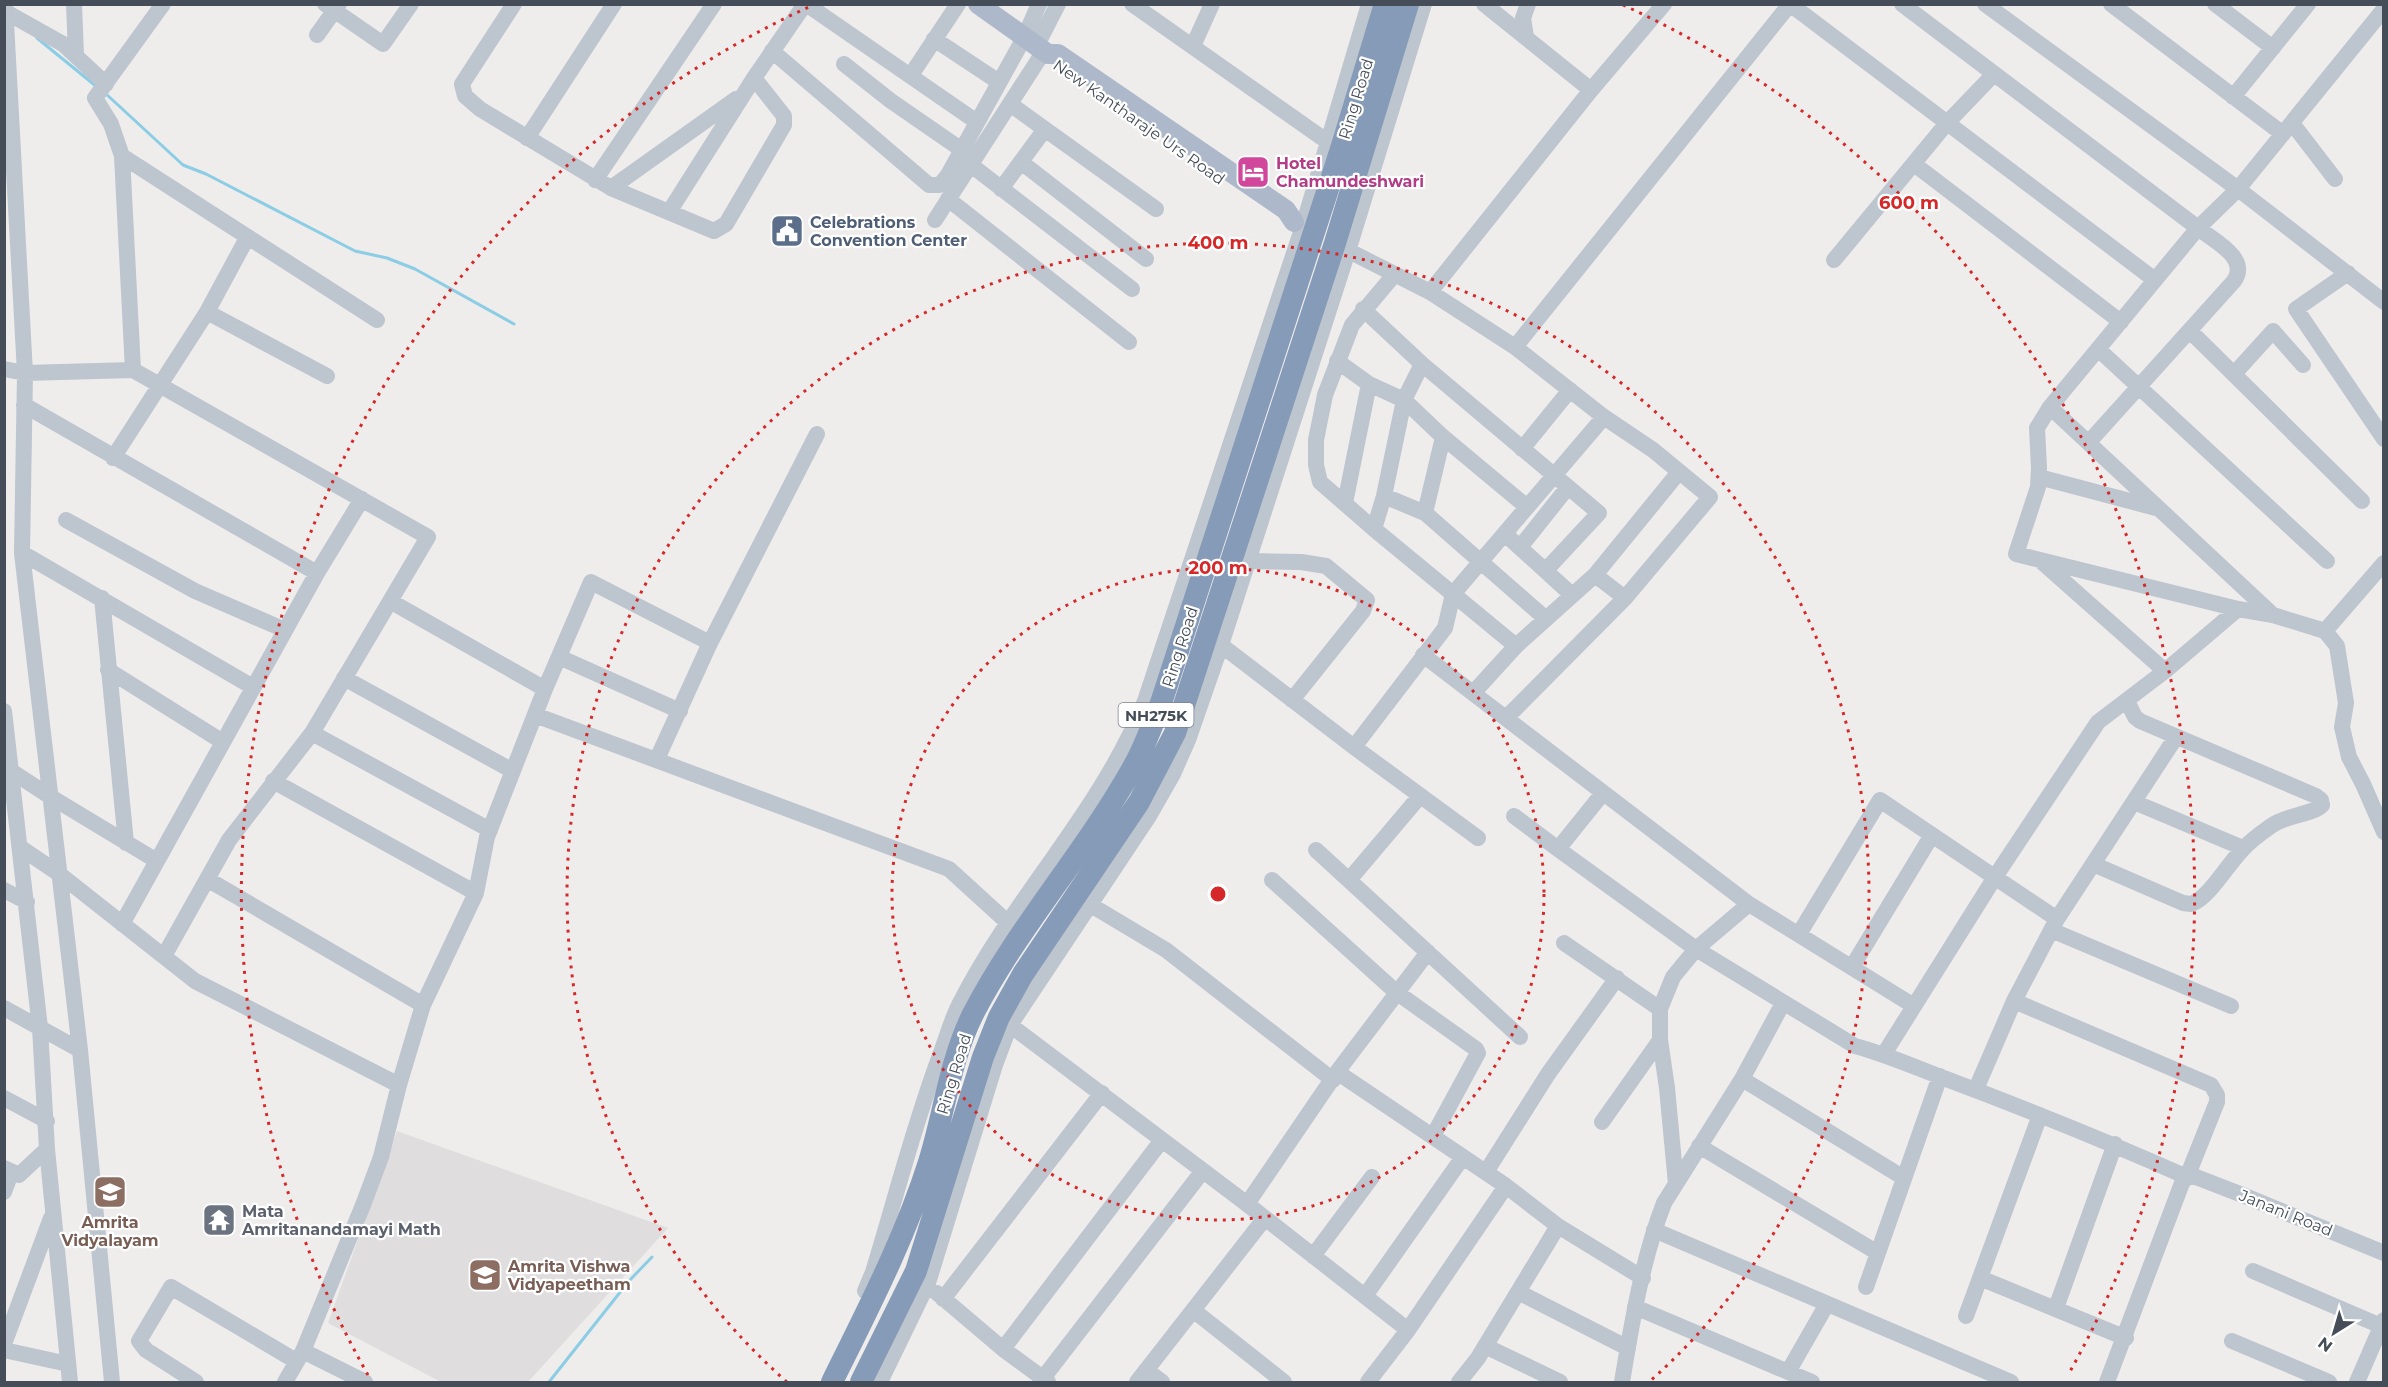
<svg xmlns="http://www.w3.org/2000/svg" width="2388" height="1387" viewBox="0 0 2388 1387" font-family="Montserrat,sans-serif">
<style>
.education{fill:#dfdddd}
.lines{fill:none;stroke-linecap:round;stroke-linejoin:round}
.stream{stroke:#8bcde5;stroke-width:3}
.minor{stroke:#bdc5ce;stroke-width:16}
.major{stroke:#adb9ca;stroke-width:20}
.highway{stroke:#869bb8;stroke-width:22}
.ring{fill:none;stroke:#d62828;stroke-width:3;stroke-dasharray:3 6}
.labels{text-anchor:middle;dominant-baseline:central;stroke-width:4.5;stroke-linejoin:round;paint-order:stroke}
.shield{fill:#fff;stroke:#7d838a;stroke-width:1.5}
.shield-label{font-size:15px;font-weight:bold;fill:#454e58}
.street-label{font-size:16px;fill:#454e58;stroke:#fff}
.hotel-label{font-size:16px;font-weight:bold;fill:#b23c85;stroke:#fff;text-anchor:start}
.service-label{font-size:16px;font-weight:bold;fill:#4e5e75;stroke:#fff;text-anchor:start}
.worship-label{font-size:16px;font-weight:bold;fill:#5b616d;stroke:#fff;text-anchor:start}
.education-label{font-size:16px;font-weight:bold;fill:#785e54;stroke:#fff}
.centre{fill:#d62828;stroke:#fff;stroke-width:3}
.ring-label{font-size:18px;text-anchor:middle;font-weight:bold;fill:#d62828;stroke:#fff;stroke-width:4.5;stroke-linejoin:round;paint-order:stroke}
</style>
<rect width="100%" height="100%" fill="#efecec"/>
<path class="education" d="M397,1131L668,1228L528,1382H441L328,1323Z"/>
<g class="lines">
<path class="stream" d="M37,38L97,87
M105,93L183,165L206,174L355,251L387,258L415,269L514,324
M549,1382L629,1281L652,1257"/>
<path class="minor" d="M5,4L25,373L22,553L80,1050L112,1382
M74,4L76,55
M325,4L383,44L411,4
M514,4L462,84L465,96L480,109L611,188L714,231L726,224L784,125V116L754,78
M806,4L977,122
M1132,4L1328,142
M1484,4L1591,90
M1902,4L2198,228C2214,241 2250,258 2234,281L2089,442
M1985,4L2238,189L2384,302
M2111,4L2283,134
M2215,4L2273,48
M2384,9L2238,189L2198,228L2050,407L2037,428L2039,468L2038,487L2016,554L2238,609L2273,615L2325,631L2337,646L2346,703L2342,727L2349,757L2363,784L2384,832
M4,11L63,44L106,84
M317,35L339,4
M1526,37L1523,18L1528,4
M934,39L999,82
M1037,45L1058,4
M1193,46L1212,4
M772,51L929,185H940L948,175L1025,36L1039,4
M844,64L891,101L962,150
M911,75L958,4
M2233,97L2308,4
M1010,104L1156,209
M2292,123L2335,179
M527,138L614,4
M122,156L377,320
M1021,162L1146,259
M1914,164L2121,322
M971,165L1132,289
M595,180L714,4
M611,188L736,99
M1001,189L1045,129
M948,199L1129,342
M669,212L754,78L805,4
M935,220L1044,51
M1339,246L1430,292L1591,90L1664,4
M1834,260L1947,123L1994,74
M2348,273L2296,309L2384,439
M1394,275L1352,325L1325,395L1316,440V465L1320,482L1374,529L1516,646
M1430,292L1515,347L1604,417L1653,450L1710,497L1625,598L1507,717
M1363,309L1422,364L1599,513L1546,570
M207,312L327,376
M2190,331L2362,501
M1515,347L1790,4L2155,280
M2098,349L2327,561
M1337,361L1369,384L1404,400L1443,437L1527,507
M4,369L25,373L133,370L428,537L312,733L229,840L164,956
M133,370L122,156L111,124L95,98L163,4
M2234,374L2273,331L2303,365
M24,405L317,573
M2050,407L2273,615
M1522,449L1570,390
M113,458L207,312L247,238
M2039,477L2156,508
M1384,496L1425,513L1545,618
M1345,503L1369,384
M1425,513L1443,437
M66,520L195,591L285,630
M1374,529L1384,496L1404,400L1422,364
M1505,534L1572,595
M1521,546L1568,487
M22,553L253,687
M1248,561L1301,562L1326,566L1367,600L1363,611L1292,700
M2042,562L2165,671
M1595,575L1625,598
M102,598L126,843
M390,601L545,689
M2325,631L2384,563
M1221,645L1354,747L1478,838
M1423,655L1749,904L1914,1006
M559,657L680,711
M108,670L223,742
M344,678L513,771
M1474,692L1516,646L1595,575L1679,472
M4,711L40,1028L47,1149L70,1382
M535,715L949,869L1017,931
M312,733L490,830
M1354,747L1445,628L1453,594L1604,417
M657,759L710,643L817,434
M8,769L51,797L157,861
M273,781L476,893
M1603,793L1558,849L1696,949L1855,1046C1885,1054 1912,1066 1941,1077C2024,1108 2106,1141 2187,1177H2196L2240,1194L2384,1253
M2134,802L2243,848
M1514,816L1558,849
M21,848L58,873L195,981L399,1085L381,1157L363,1205L303,1351L285,1382
M1316,850L1520,1037
M2093,864L2183,903L2191,904C2209,898 2228,864 2242,850C2250,841 2261,833 2271,826C2285,815 2315,814 2322,805L2321,800L2316,796L2140,721L2135,717L2127,701
M207,879L423,1005
M1272,880L1396,992L1476,1049L1478,1053L1433,1136
M1349,880L1420,796
M4,890L27,902
M1089,904L1166,950L1333,1080
M122,924L317,573L362,499
M2051,930L2231,1006
M1799,934L1880,800L2057,919
M1564,943L1660,1009
M1852,967L1932,835
M2014,1001L2211,1085L2217,1095V1102L2187,1177L2182,1183L2107,1382
M4,1008L80,1050
M1002,1019L1247,1204L1408,1330
M1884,1054L1995,877L2098,722L2165,671L2238,609
M1337,1072L1506,1186L1558,1226
M1742,1079L1904,1178
M399,1085L423,1005L476,893L487,837L545,689L591,582L710,643
M1976,1089L2014,1001L2057,919L2176,737
M4,1098L47,1121
M1602,1122L1660,1040
M1699,1146L1878,1253
M4,1168L19,1175L47,1149
M1486,1172L1548,1074L1617,978
M1676,1184L1667,1088L1660,1040V1009L1673,977L1696,949L1749,904
M4,1192L11,1173
M1247,1204L1337,1072L1428,952
M1654,1230L2011,1382
M1313,1256L1372,1177
M2253,1271L2381,1326
M1980,1278L2126,1338
M1866,1287L1940,1076
M865,1291L873,1272C895,1200 913,1128 939,1058C946,1040 951,1020 960,1003C1014,897 1101,811 1145,701L1303,226L1369,4
M1518,1292L1628,1348
M937,1293L1003,1349L1048,1382
M1365,1296L1463,1157
M943,1299L1102,1093
M1635,1307L1812,1382
M2056,1308L2115,1144
M1193,1310L1284,1382
M1966,1316L2040,1115
M2232,1341L2329,1382
M4,1344L51,1218
M1485,1346L1560,1382
M1003,1349L1162,1140
M4,1350L68,1364
M303,1351L365,1382
M1146,1370L1162,1382
M1788,1372L1827,1304
M196,1382L146,1350L139,1341L171,1287L296,1361
M880,1382L928,1283L995,1065L1010,1025L1149,816L1173,774L1188,740L1221,645L1348,251L1424,4
M1040,1382L1202,1172
M1137,1382L1265,1218
M1368,1382L1408,1330L1506,1186
M1459,1382L1478,1358L1558,1226L1643,1278
M1622,1382C1632,1322 1642,1260 1664,1203L1742,1079L1783,1003
M2357,1382L2384,1320"/>
<path class="major" d="M978,4L1048,54H1058L1286,210L1294,222"/>
<path class="highway" d="M832,1382C867,1311 905,1238 929,1162C944,1114 950,1060 973,1014C1019,925 1088,850 1136,762C1146,743 1154,721 1162,700L1341,149L1385,4
M861,1382L916,1271L983,1057L999,1017L1023,974L1139,802L1175,733L1335,243L1408,4"/>
</g>
<g class="ring">
<circle cx="1218" cy="894" r="326"/>
<path d="M787 1382A651 651 0 1 1 1649 1382"/>
<path d="M368 1375A977 977 0 0 1 813 5M1623 5A977 977 0 0 1 2068 1375"/>
</g>
<defs>
<symbol id="hotel-square" viewBox="-11 -11 22 22"><rect x="-9" y="-9" width="18" height="18" rx="4" fill="#d1479c" stroke="#fff"/><path d="M-6-4.5h1.5V1H6V5H4.5V3h-9V5H-6ZM-4 0a1.8 1.8 0 1 1 3.6 0ZM.5 0V-2.5h3Q6-2.5 6 0Z" fill="#fff"/></symbol>
<symbol id="civic-square" viewBox="-11 -11 22 22"><rect x="-9" y="-9" width="18" height="18" rx="4" fill="#5c6f8a" stroke="#fff"/><path d="M-.6-6.5H3V-4.5H.6V-3L4-1V1h2V6H-6V1h2V-1L-.6-3ZM-1.2 2.5V6h2.4V2.5Z" fill="#fff"/></symbol>
<symbol id="school-square" viewBox="-11 -11 22 22"><rect x="-9" y="-9" width="18" height="18" rx="4" fill="#8d6e63" stroke="#fff"/><path d="M0-5L7-2L0 1L-7-2ZM-4 1L0 2.5L4 1V4Q0 6-4 4Z" fill="#fff"/></symbol>
<symbol id="temple-square" viewBox="-11 -11 22 22"><rect x="-9" y="-9" width="18" height="18" rx="4" fill="#6b7280" stroke="#fff"/><path d="M0-6L5-2H3V0L6.5 2.5H4V6H1.5V3h-3V6H-4V2.5H-6.5L-3 0V-2H-5Z" fill="#fff"/></symbol>
<symbol id="university-square" viewBox="-11 -11 22 22"><rect x="-9" y="-9" width="18" height="18" rx="4" fill="#8d6e63" stroke="#fff"/><path d="M0-5L7-2L0 1L-7-2ZM-4 1L0 2.5L4 1V4Q0 6-4 4Z" fill="#fff"/></symbol>
</defs>
<g fill-rule="evenodd">
<use href="#hotel-square" x="1234" y="153" width="38" height="38"/>
<use href="#civic-square" x="768" y="212" width="38" height="38"/>
<use href="#school-square" x="91" y="1173" width="38" height="38"/>
<use href="#temple-square" x="200" y="1201" width="38" height="38"/>
<use href="#university-square" x="466" y="1256" width="38" height="38"/>
</g>
<g class="labels">
<rect class="shield" x="1118.5" y="703" width="75" height="24" rx="4.5"/>
<g class="shield-label">
<text x="1156" y="715">NH275K</text>
</g>
<g class="street-label">
<text transform="translate(1356 99) rotate(-73)">Ring Road</text>
<text transform="translate(1139 122) rotate(35)">New Kantharaje Urs Road</text>
<text transform="translate(1180 647) rotate(-72)">Ring Road</text>
<text transform="translate(954 1074) rotate(-73)">Ring Road</text>
<text transform="translate(2286 1213) rotate(22)">Janani Road</text>
</g>
<g class="hotel-label">
<text x="1276" y="163">Hotel<tspan x="1276" dy="18">Chamundeshwari</tspan></text>
</g>
<g class="service-label">
<text x="810" y="222">Celebrations<tspan x="810" dy="18">Convention Center</tspan></text>
</g>
<g class="worship-label">
<text x="242" y="1211">Mata<tspan x="242" dy="18">Amritanandamayi Math</tspan></text>
</g>
<g class="education-label">
<text x="110" y="1222">Amrita<tspan x="110" dy="18">Vidyalayam</tspan></text>
<text x="508" y="1266" text-anchor="start">Amrita Vishwa<tspan x="508" dy="18">Vidyapeetham</tspan></text>
</g>
</g>
<circle cx="1218" cy="894" r="9" class="centre"/>
<g class="ring-label">
<text x="1909" y="209">600 m</text>
<text x="1218" y="249">400 m</text>
<text x="1218" y="574">200 m</text>
</g>
<rect width="2388" height="1387" fill="none" stroke="#454e58" stroke-width="12"/>
<g transform="translate(2334 1333) rotate(217)" stroke="#ffffff" stroke-width="4.5" paint-order="stroke">
<path d="M0-4.5L10 22L0 15L-10 22Z" fill="#454e58"/>
<text y="-9" font-size="16" font-weight="bold" text-anchor="middle" fill="#454e58">N</text>
</g>
</svg>
